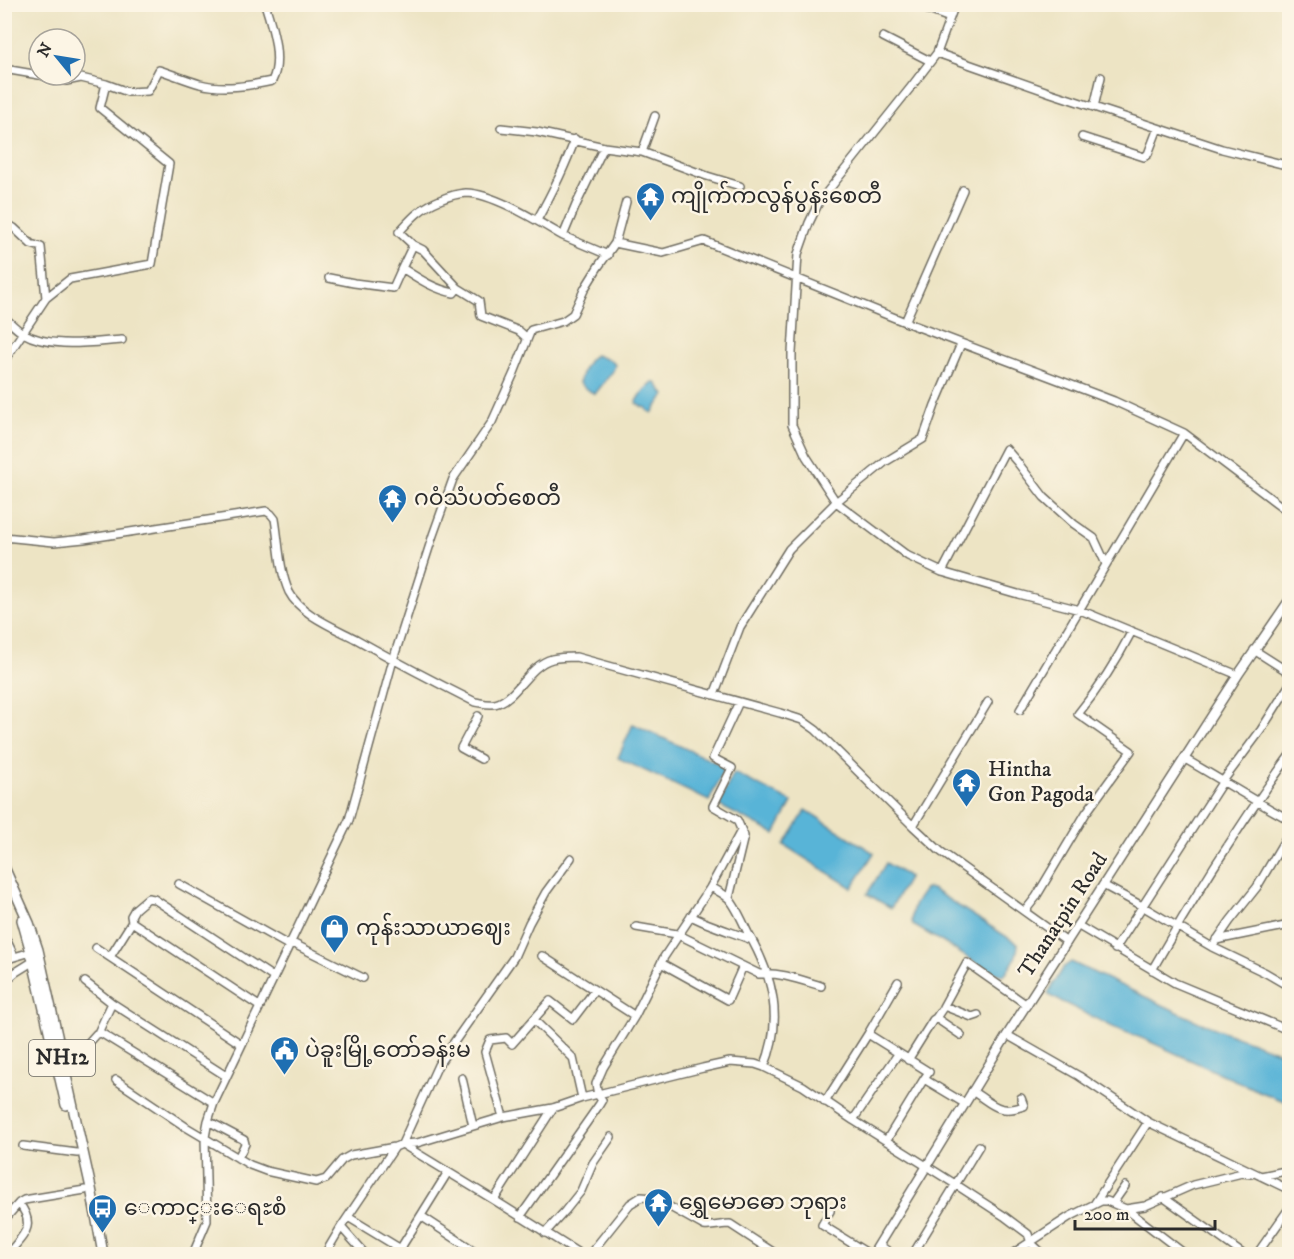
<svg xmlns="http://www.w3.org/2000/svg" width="1294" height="1259" viewBox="0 0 1294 1259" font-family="'IM FELL DW Pica','Noto Sans Myanmar',serif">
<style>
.water{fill:#59b4d7;stroke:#427081;stroke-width:1.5}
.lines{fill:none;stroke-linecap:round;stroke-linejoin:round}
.minor-casing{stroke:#6f6c61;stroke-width:10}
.major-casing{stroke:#6f6c61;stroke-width:11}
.highway-casing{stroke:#6f6c61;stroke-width:12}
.minor{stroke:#fff;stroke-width:7}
.major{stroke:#fff;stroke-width:8}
.highway{stroke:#fff;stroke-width:9}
.labels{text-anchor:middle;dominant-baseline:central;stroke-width:5;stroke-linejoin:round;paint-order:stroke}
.shield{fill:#fcf5e5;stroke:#6a6863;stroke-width:1.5}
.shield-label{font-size:21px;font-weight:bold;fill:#2b2b2b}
.poi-label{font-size:22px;fill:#2b2b2b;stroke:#fcf5e5;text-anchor:start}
.street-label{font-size:22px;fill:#2b2b2b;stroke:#fcf5e5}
</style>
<rect width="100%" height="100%" fill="#fcf5e5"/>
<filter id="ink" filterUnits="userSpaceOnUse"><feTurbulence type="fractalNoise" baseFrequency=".0167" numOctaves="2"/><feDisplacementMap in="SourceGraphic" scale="12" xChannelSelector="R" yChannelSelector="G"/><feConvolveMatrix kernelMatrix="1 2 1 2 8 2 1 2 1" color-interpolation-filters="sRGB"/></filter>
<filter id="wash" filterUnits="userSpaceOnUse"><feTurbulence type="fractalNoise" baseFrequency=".008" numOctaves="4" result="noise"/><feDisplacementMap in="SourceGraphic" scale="24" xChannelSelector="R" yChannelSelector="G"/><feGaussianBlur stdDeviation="1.35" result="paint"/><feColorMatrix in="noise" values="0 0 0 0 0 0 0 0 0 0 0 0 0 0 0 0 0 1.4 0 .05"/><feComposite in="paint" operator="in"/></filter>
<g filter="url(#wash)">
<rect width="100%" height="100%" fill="#ede4c4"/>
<path class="water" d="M595,355L612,361L615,365L613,371L595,394L586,389L579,383C582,373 585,361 595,355Z
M653,382L657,384L665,395L652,413L647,410V408L641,406L636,403L642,393Z
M633,724L725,767L709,801L618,758Z
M734,773L792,802L775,834L718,805Z
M806,810L874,853L852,888L784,845Z
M886,863L909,877L891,908L867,894Z
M926,888L932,889L1018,944C1017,958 1013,964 1004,975C987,973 969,958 954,949C941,941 927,933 913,925C908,911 917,900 926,888Z
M1071,962L1199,1022L1289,1056V1103L1263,1093L1144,1039L1115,1028L1050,996L1048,993L1049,991L1064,967Z"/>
</g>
<g filter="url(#ink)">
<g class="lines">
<defs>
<path id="minor" d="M913,4L950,18
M883,37L930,61
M937,53L1051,93L1222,149L1290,166
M4,69L39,75
M40,75L66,81L81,78L106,84
M1094,107L1101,77
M501,128L537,132L604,147L642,152L707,176L740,186
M1082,137L1144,157L1148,154L1158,128
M642,152L655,116
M1290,217L1286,223L1290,225
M537,220C551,195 565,167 575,139
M4,222L14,228L31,244L41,247L46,298
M563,236L608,255
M615,243L663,253L704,241L905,322L1114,401L1184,433
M413,245L423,250L458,288
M402,268L413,245L399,232C405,226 411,218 419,212C430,203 451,194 466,193C493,193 539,222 563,236L576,205L604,147
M329,278L354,283L393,288L402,268C419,279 434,289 454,293L458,288L479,301L481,316L519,331L527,338
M4,317C10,322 16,329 23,333C50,349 92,342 122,340
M905,322L963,190
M961,344L935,405L923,439L885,462L836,502L908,556L942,572L1018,594L1080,610L1238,675
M4,361L46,298L70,279L152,264L169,164L100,108L106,84L128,92L148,91L159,70C172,74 186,80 200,84C223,90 248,86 272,81C283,60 272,26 265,4
M4,537L54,542L84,539L266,511L271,514L275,519C279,542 279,570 289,592C300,614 335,628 356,639C395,661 435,682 475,702C482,703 491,706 498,703C517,697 529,665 552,659C560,657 569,657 576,657L780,713L802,720L816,730L913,826L940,851L1067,942
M942,572L1006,449L1018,463L1044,497L1074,524L1094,538L1106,564
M1254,650L1290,673
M714,695L740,627L789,549L836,502L806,456L792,425V353L798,254L809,223L819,202L911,87L937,53L955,4
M1020,710L1184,433L1290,513
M478,716L461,748L481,759
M1185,759C1220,779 1254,801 1290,820
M913,826L988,702
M571,858L546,892L529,923L514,957L438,1065L402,1144L494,1200L580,1254
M179,884L288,945
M1103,885L1142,906L1212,947L1266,973L1290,987
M711,887C716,890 722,893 727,897C735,903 743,923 748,933C773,976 784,1019 764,1067
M729,898L744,836L737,820L713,806L732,768L713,758L739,702
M1025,911L1036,897L1086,813L1131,751L1078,714C1100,687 1116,662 1132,631
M691,916C710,926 732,932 752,940
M1077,925L1175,983L1288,1030
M636,927L677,934L759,974C780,972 801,980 821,986
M4,935L14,956
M1216,940L1290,925
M290,942L363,978
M1212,947L1230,921L1257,887L1290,831
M96,948L241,1044
M1115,949L1223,781L1261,730L1290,684
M542,956L635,1016
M110,957L132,922
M4,960L31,952
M661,963L728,1000L743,966
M1152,970C1194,896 1240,824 1290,755
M4,982L16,972L37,959
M85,982L112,1003L226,1076
M259,1006L132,922L131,916L135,909L148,898L154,899L273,977
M943,1007L967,963L1027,1005
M936,1018L944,1006L972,1017L978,1015
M534,1020L573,1058L582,1098
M1290,1020L1287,1025L1288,1030H1290
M98,1033L112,1003
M868,1034L929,1072L924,1079L964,1103
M1007,1035L1079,1076L1148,1122L1290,1190
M56,1052L87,1044L96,1034L101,1033L214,1103
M908,1060L933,1020L936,1018L961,1035
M462,1078L473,1126
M116,1080L186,1127L250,1165L266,1171L316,1182L326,1179L342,1160L351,1155L395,1147L402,1144L417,1143L503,1117L553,1108L582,1098L703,1068L730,1062L755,1064L764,1067L803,1086L853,1120L955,1184L1004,1216L1028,1234L1031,1243L1043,1254
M972,1091C993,1104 998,1115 1024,1106L1021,1098
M825,1102L868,1034L898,982
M503,1117L485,1052L490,1040L506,1038L512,1044L550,1001L573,1019L595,990
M853,1120L898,1054
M208,1121L244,1140L245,1144L238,1158
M886,1141L924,1079
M23,1146L77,1153
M1261,1176L1290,1170
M1163,1197L1243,1254
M494,1200L553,1108
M822,1202L830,1211L822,1225L869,1254
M1095,1203L1148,1122
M1113,1203L1125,1186
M1126,1209L1185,1254
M421,1216L479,1254
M348,1217L409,1254
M520,1217L599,1105L602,1100L598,1095L596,1084L603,1068L635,1016L664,957L710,888L741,831
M4,1220L19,1203L24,1200L85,1190
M341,1227L365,1254
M545,1233L565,1211L581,1191L593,1163L611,1137
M879,1245L892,1254
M8,1254C23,1235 37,1227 19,1203
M193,1254L207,1221L205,1137L208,1121L214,1103L349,820L393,660L433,535L453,479L492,422L514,373L531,330L563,321L573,314L585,288L598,267L615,243L626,202
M325,1254L341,1227L395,1147
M397,1254L448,1172
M590,1254L630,1204L641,1197L654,1198L704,1226C713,1227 721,1224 730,1224L776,1254
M913,1254L979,1146
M1012,1254L1069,1217L1101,1201H1107L1126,1209L1145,1206L1193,1185L1242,1173L1251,1174
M1257,1254L1290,1207"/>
<path id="major" d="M873,1254L1007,1035L1238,675L1290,599"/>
<path id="highway" d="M4,867L29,923L38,950L91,1188L103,1254
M22,920L31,952L66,1105"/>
</defs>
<use href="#minor" class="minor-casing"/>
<use href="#major" class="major-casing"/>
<use href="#highway" class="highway-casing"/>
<use href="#minor" class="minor"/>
<use href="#major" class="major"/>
<use href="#highway" class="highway"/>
</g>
</g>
<defs>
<symbol id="temple-pin" viewBox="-11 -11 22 30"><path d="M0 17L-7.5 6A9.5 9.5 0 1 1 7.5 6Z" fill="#1f6fb2" stroke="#fcf5e5"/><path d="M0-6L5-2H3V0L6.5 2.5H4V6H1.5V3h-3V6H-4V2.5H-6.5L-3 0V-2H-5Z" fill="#fff"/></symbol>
<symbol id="shop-pin" viewBox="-11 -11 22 30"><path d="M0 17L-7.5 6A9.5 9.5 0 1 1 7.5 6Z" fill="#1f6fb2" stroke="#fcf5e5"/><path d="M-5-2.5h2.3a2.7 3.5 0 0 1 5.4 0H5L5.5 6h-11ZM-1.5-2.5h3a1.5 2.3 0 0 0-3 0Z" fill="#fff"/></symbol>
<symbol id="civic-pin" viewBox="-11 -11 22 30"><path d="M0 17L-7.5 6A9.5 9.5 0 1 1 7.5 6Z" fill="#1f6fb2" stroke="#fcf5e5"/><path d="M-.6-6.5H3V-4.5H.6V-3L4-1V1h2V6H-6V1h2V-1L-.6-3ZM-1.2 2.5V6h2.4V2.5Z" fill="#fff"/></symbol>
<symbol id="bus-pin" viewBox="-11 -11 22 30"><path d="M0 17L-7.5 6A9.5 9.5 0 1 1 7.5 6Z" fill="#1f6fb2" stroke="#fcf5e5"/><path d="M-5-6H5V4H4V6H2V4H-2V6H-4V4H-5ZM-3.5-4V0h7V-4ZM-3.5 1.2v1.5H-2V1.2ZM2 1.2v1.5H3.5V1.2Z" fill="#fff"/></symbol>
</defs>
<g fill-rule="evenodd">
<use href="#temple-pin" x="634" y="180" width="33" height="45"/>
<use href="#temple-pin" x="376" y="482" width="33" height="45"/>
<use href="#temple-pin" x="950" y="766" width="33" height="45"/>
<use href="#shop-pin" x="318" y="912" width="33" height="45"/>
<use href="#civic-pin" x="268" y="1034" width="33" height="45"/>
<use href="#temple-pin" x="642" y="1186" width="33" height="45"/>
<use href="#bus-pin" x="86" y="1192" width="33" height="45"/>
</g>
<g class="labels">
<rect class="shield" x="29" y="1040" width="66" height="36" rx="4.5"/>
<g class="shield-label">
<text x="62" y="1058">NH12</text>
</g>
<g class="poi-label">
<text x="671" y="196">ကျိုက်ကလွန်ပွန်းစေတီ</text>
<text x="414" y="498">ဂဝံသံပတ်စေတီ</text>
<text x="988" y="769">Hintha<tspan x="988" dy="25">Gon Pagoda</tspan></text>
<text x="356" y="928">ကုန်းသာယာဈေး</text>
<text x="305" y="1050">ပဲခူးမြို့တော်ခန်းမ</text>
<text x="679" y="1202">ရွှေမောဓော ဘုရား</text>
<text x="124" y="1208">ေကာင္းေရႊစံ</text>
</g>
<g class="street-label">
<text transform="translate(1063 915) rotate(-57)">Thanatpin Road</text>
</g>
</g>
<rect width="1294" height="1259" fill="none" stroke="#fcf5e5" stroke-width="24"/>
<g transform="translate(57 57) rotate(300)"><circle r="28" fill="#fcf5e5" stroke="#a8a49b" stroke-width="1.5"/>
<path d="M0-4.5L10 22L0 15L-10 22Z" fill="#1f6fb2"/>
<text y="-9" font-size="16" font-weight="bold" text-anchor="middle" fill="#2b2b2b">N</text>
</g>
<path d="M1075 1220v9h140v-9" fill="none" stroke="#2b2b2b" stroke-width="3"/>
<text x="1084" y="1220" font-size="18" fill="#2b2b2b" stroke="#fcf5e5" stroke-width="4.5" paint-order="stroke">200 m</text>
</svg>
